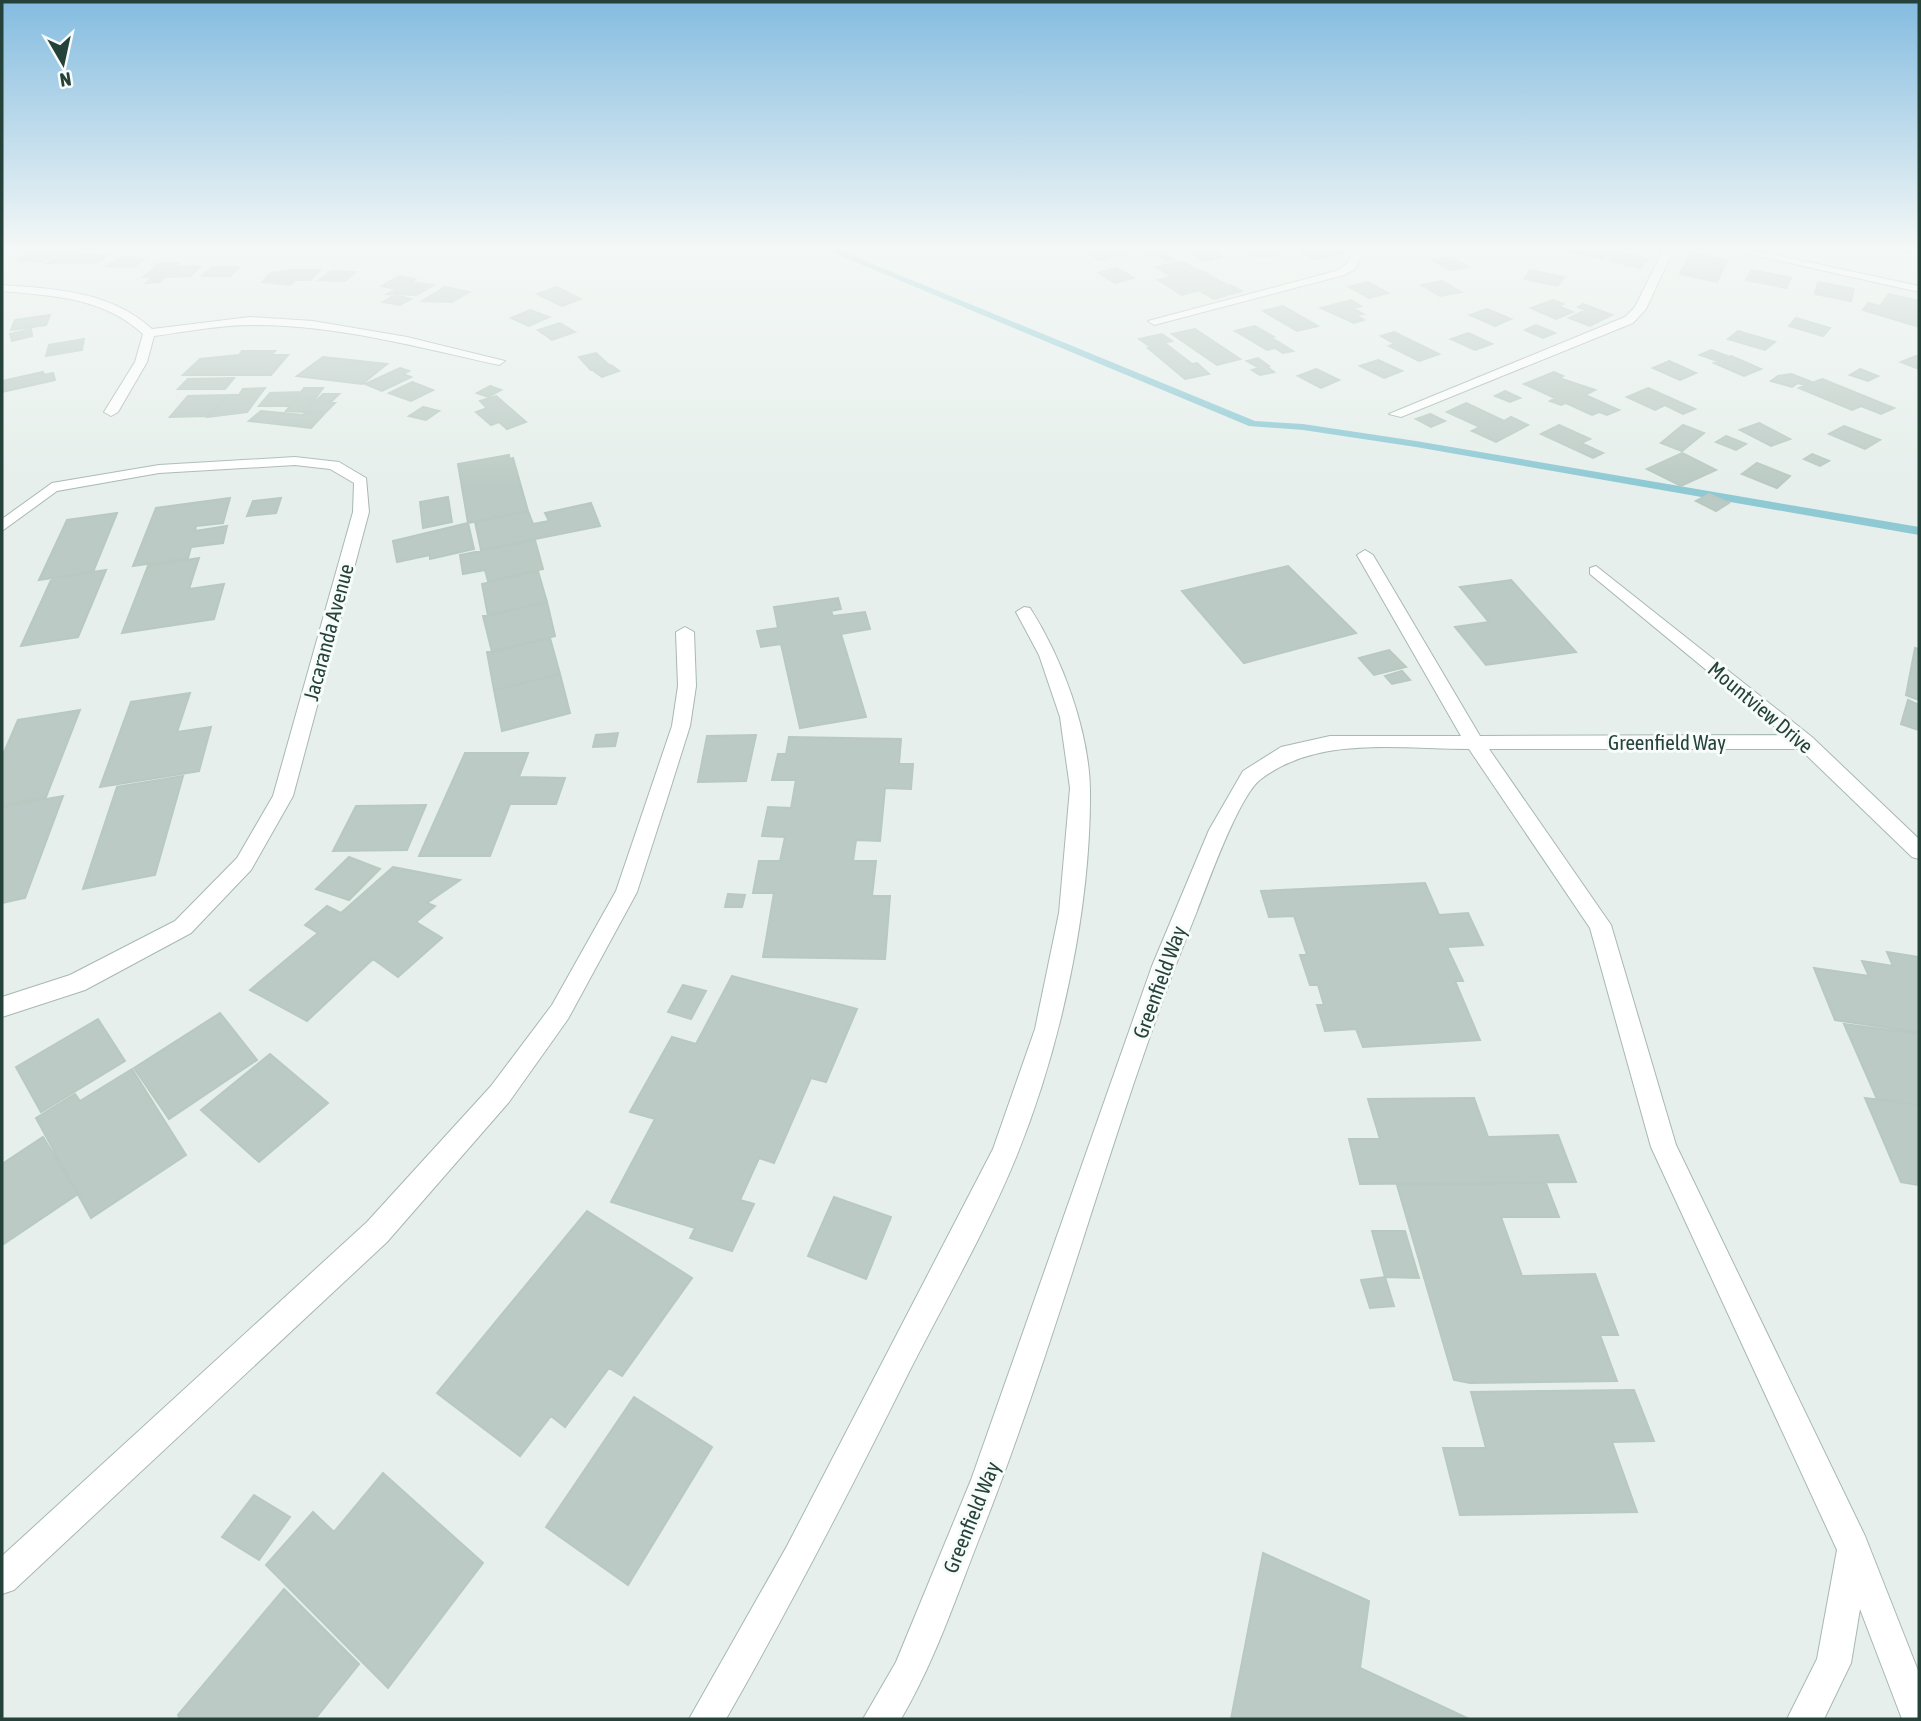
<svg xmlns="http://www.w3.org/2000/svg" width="1921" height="1721" viewBox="0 0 1921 1721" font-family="'Asap Condensed',sans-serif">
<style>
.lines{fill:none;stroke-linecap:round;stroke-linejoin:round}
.stream{fill:#8ec9d4;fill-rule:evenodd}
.building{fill:#bbcac4;stroke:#b8c9c2;stroke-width:2}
.street-casing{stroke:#a8b8b2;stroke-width:2}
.street{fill:#fff;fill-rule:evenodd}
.labels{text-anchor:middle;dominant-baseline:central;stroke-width:6;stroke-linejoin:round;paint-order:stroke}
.street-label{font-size:21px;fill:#24423a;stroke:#f7fbf9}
</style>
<rect width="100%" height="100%" fill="#e6efeb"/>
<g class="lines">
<path class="stream" d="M817,246H829L1255,421L1303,424L1416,441L1919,527V535L1416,447L1303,430L1249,426Z"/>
</g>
<path class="building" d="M1204,246L1223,257L1204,261L1186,250Z
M1258,246H1276L1280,248L1273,250L1280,254L1260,257L1244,250Z
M1291,246H1333L1345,252L1315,260Z
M1572,246H1592L1610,250L1603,259L1567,251Z
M1882,246H1918L1909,253Z
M1120,247L1129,253L1099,260L1089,254Z
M1156,247L1173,259L1165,261L1157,254L1148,256L1140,249Z
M33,251L58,253L41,262L16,260Z
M1616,252L1648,259L1640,268L1608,260Z
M64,253L106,256L95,263H47Z
M1691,253L1727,260L1717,282L1680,274Z
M121,257L147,258L133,267L107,266Z
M1450,257L1469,267L1450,270L1432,260Z
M1182,261L1195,269L1169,275L1156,267Z
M178,263L174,267L200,266L191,276L165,277L160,282L146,283L154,276L144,277L158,264Z
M212,267H239L230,276H202Z
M1117,268L1134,278L1115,283L1099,273Z
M293,270H320L310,280H295L290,285L262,282L271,273Z
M1200,270L1225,284L1182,295L1158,280Z
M1530,270L1564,277L1558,286L1524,279Z
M1752,270L1791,278L1786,288L1746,280Z
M331,271L356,272L345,281L319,280Z
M399,276L415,279L411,282L433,285L417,295L387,294L396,289L382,286Z
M1442,281L1461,292L1440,296L1421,285Z
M1367,282L1388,293L1369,298L1349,287Z
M1818,282L1854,289L1851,301L1815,294Z
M1230,285L1242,291L1214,299L1202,292Z
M445,287L469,292L452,302L422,301Z
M556,287L581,299L562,306L537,294Z
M1889,294L1919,301V327L1863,310L1868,303L1880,306Z
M395,295L411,299L400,305L383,302Z
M1351,300L1361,306L1353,308L1363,314L1356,315L1364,320L1354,323L1321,308Z
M1553,300L1563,304L1558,306L1573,312L1556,319L1531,308Z
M1583,304L1612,315L1590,326L1569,318L1586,310L1578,307Z
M1283,306L1318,326L1297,331L1263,311Z
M1487,309L1511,319L1495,326L1470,315Z
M530,310L549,317L529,326L511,318Z
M50,315L46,325L11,330L15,320Z
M1796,318L1830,328L1823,336L1789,326Z
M560,323L575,332L552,340L538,330Z
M1536,325L1555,333L1543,338L1525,330Z
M1255,326L1274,337L1272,338L1293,351L1283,353L1275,348L1267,350L1235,331Z
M31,329L32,336L12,341L10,334Z
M1195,329L1240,359L1217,365L1172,334Z
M1738,331L1775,342L1765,350L1728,339Z
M1394,332L1439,354L1419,361L1389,346L1395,344L1381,336Z
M1468,333L1492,344L1475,350L1451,339Z
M1162,334L1172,341L1149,346L1139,339Z
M84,339L82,350L46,356L49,345Z
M1166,344L1192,364L1197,363L1209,374L1185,379L1148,348Z
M1711,350L1727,356L1717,361L1700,355Z
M242,351H275L271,355H288L271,375H183L200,359L239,355Z
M596,353L609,365L591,370L579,357Z
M1731,356L1761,369L1744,376L1714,363Z
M1916,356L1919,357V369L1901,362Z
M323,357L387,364L362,384L297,376Z
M1258,358L1269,366L1267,367L1274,372L1260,375L1252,370L1259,368L1247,361Z
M1378,360L1402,371L1384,378L1360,366Z
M1669,361L1696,373L1680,380L1653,368Z
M611,365L619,371L602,377L594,371Z
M400,368L409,371L403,374L411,377L382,391L365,384Z
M1316,369L1339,380L1321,388L1298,376Z
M1860,369L1878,376L1868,381L1850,375Z
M43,372L44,375L53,373L55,380L2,392V381Z
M1554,372L1563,376L1559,378L1595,390L1585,395L1619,410L1607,415L1599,412L1592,415L1566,403L1561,405L1550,401L1555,398L1524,384Z
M1791,374L1812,382L1804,385L1798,383L1792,387L1771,381L1778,376Z
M234,378L225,389H178L188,379Z
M1822,379L1894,408L1881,414L1861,406L1852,410L1799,388Z
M412,382L433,390L411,401L389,393Z
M490,386L501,390L488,397L477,393Z
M265,388L247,412L208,417L227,395H239L243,389Z
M304,388H323L315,399H296Z
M1648,388L1695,409L1683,414L1665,405L1655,410L1627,397Z
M1505,391L1520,398L1510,402L1495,396Z
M301,392L291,406H259L270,393Z
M323,394H339L332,401H316Z
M227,395L209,416L170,417L188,396Z
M496,396L526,422L507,429L499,422L491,425L476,412L487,408L480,401Z
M295,400H314L304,412L286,411Z
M315,402L335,403L326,412H305Z
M1466,403L1504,421L1511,417L1528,425L1496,442L1472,431L1480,427L1447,412Z
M423,407L439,411L426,420L409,416Z
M261,411L303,415L306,412H326L311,428L249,421Z
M1430,414L1445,421L1431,427L1416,419Z
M1759,423L1790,439L1771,446L1740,430Z
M1559,425L1590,439L1581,443L1603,453L1593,458L1541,434Z
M1683,425L1704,433L1682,451L1661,443Z
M1844,426L1880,440L1865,449L1829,434Z
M1726,436L1746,444L1736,450L1716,442Z
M1682,453L1716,470L1681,486L1647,469Z
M1812,454L1829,461L1820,466L1804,459Z
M509,455V459L513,458L528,511L468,523L458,464Z
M1757,463L1790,476L1777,488L1742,474Z
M1709,494L1729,503L1716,511L1696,501Z
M448,497L452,522L423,528L420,502Z
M230,498L223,523L196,526L195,531L227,526L223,543L191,547L188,558L133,566L156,508Z
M281,498L276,513L247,516L253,501Z
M591,503L600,526L481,550L475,522L528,511L533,524L549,521L545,513Z
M117,513L93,572L39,580L67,520Z
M468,523L474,549L430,559V555L397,562L393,541Z
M535,540L543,569L488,581L485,570L463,574L460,555Z
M199,558L189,589L224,584L214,619L122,633L148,566Z
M1288,566L1356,633L1244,663L1182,591Z
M106,570L78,637L21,646L52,578Z
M538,571L547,602L488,616L482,584Z
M1511,580L1576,652L1486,665L1455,627L1489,622L1460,587Z
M838,598L841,609L831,611L833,616L865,612L870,629L841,634L866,717L800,728L781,644L761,647L757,631L778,628L774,607Z
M547,602L555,636L492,652L483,616Z
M550,638L560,674L494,690L487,652Z
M1915,648L1919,649V700L1906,695Z
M1389,650L1406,667L1374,675L1359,658Z
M1402,671L1410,680L1392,684L1385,676Z
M560,674L570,713L502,731L494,690Z
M190,693L177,732L211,727L199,771L100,787L131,702Z
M1908,700L1919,705V730L1901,724Z
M80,710L46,797L2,805V757L18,720Z
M618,733L615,746L593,747L596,735Z
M756,735L746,781L698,782L707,736Z
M789,737L901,739L899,764H913L911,789L885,788L880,841L856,840L853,861H876L872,896H890L885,959L763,957L774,893H753L759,861H780L785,837L762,836L768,807L791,808L796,780H772L778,754H786Z
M465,753H528L519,777L565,778L556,804H510L490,856H419Z
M183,776L155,875L83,889L117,787Z
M63,796L25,898L2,903V807Z
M426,805L407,850L333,851L356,806Z
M349,857L380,869L349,900L316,889Z
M393,867L460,880L427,903L435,906L416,922L442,938L398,977L373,959L307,1021L250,990L318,933L305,925L327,906L341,913Z
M1425,883L1439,915L1468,913L1483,945L1447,947L1463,981H1455L1480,1040L1363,1047L1356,1029L1325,1031L1317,1005H1324L1318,985H1310L1300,955H1307L1294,916L1269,917L1261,891Z
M728,894L745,895L742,907H725Z
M1887,952L1919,957V1032L1835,1020L1814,968L1869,976L1862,961L1893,966Z
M732,976L857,1009L826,1082L811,1078L774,1163L759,1158L740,1200L754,1204L732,1251L690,1238L695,1228L611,1202L655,1119L630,1112L672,1037L696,1044Z
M683,985L706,991L691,1019L668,1012Z
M220,1013L257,1060L169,1119L134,1068Z
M98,1019L125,1061L41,1112L16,1067Z
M1844,1024L1919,1034V1105L1877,1099Z
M270,1054L328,1103L259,1162L201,1110Z
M132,1069L186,1155L91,1218L36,1118L75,1094L80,1101Z
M1474,1098L1488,1137L1558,1135L1576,1182L1360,1184L1349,1139H1380L1368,1099Z
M1865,1098L1919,1105V1185L1901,1182Z
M43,1137L78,1194L2,1245V1164Z
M1546,1183L1559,1217H1501L1522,1276L1595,1274L1618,1335H1600L1617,1381L1470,1383L1454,1380L1397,1185Z
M834,1197L891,1217L866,1279L808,1256Z
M587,1211L692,1278L622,1376L609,1368L565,1427L551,1416L520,1456L437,1393Z
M1372,1231H1405L1419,1278L1385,1277Z
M1385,1277L1394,1306L1370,1308L1361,1280Z
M1634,1390L1654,1441L1612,1442L1637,1512L1460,1515L1443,1448H1486L1471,1392Z
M634,1397L712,1447L628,1585L546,1527Z
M383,1473L483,1563L388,1688L266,1565L313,1512L334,1532Z
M254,1495L290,1517L259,1560L222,1537Z
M1263,1553L1369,1601L1360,1668L1469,1719H1231Z
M284,1589L359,1664L315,1719H180L178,1715Z"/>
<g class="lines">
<defs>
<path id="street" d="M1356,246H1366L1355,269L1344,275L1154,325L1148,321L1336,271L1346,265Z
M1665,246H1675L1646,309L1633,323L1401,417L1389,414L1625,317L1635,307Z
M1714,246H1734L1919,286V292Z
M2,285C56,289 110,291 152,329L250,317L313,321L407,337L505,361L499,365C417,347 334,324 250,325C218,325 186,332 154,336L147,362L118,412L111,416L104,412L135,362L143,334C103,297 53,296 2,291Z
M295,457L339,462L366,478L369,512L293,796L251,870L191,933L85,990L2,1017V997L70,975L175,921L237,858L273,796L353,512L354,483L330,469L295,465L159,473L57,491L2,531V519L52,483L159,465Z
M1365,550L1373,555L1480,736L1785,735L1590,574V568L1596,566L1812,737L1919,839V859L1912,857L1800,749H1489L1611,925L1676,1145L1865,1536L1919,1673V1719H1902L1860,1609L1851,1663L1824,1719H1787L1817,1659L1837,1550L1651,1147L1590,928L1469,749C1400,749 1319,735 1261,779C1239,795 1208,883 1197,911C1114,1116 1061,1333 979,1539C955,1600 934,1663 901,1719H863L896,1662L971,1480L1152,966L1209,830L1243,771L1281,747L1330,736H1461L1357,555Z
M1024,607L1030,608C1062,658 1089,730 1090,790C1091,908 1061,1046 1017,1155C987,1229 945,1301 909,1372C851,1489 791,1605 726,1719H689L787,1546L993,1149L1035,1029L1059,913L1070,788L1060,717L1039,655L1016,612Z
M685,627L694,632L696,686L690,726L667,799L637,892L568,1019L509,1102L387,1242L14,1590L2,1594V1556L367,1222L491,1086L552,1005L616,891L672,726L678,686L676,632Z"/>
</defs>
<use href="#street" class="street-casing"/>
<use href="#street" class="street"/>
</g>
<linearGradient id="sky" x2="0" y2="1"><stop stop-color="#84bce0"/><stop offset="0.51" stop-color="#f4f8f6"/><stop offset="1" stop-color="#f4f8f6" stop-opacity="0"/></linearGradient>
<rect width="1921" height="487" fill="url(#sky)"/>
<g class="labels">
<g class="street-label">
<text transform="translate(328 632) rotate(-75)">Jacaranda Avenue</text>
<text transform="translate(1761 707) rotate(40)">Mountview Drive</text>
<text x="1667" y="742">Greenfield Way</text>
<text transform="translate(1159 982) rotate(-70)">Greenfield Way</text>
<text transform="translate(971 1517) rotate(-68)">Greenfield Way</text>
</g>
</g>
<rect width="1921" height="1721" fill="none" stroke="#24423a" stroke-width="7"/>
<g transform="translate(63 63) rotate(171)" stroke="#f7fbf9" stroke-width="5" paint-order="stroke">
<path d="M0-5L12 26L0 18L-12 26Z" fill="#24423a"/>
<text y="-10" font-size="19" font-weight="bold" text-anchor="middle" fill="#24423a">N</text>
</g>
</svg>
